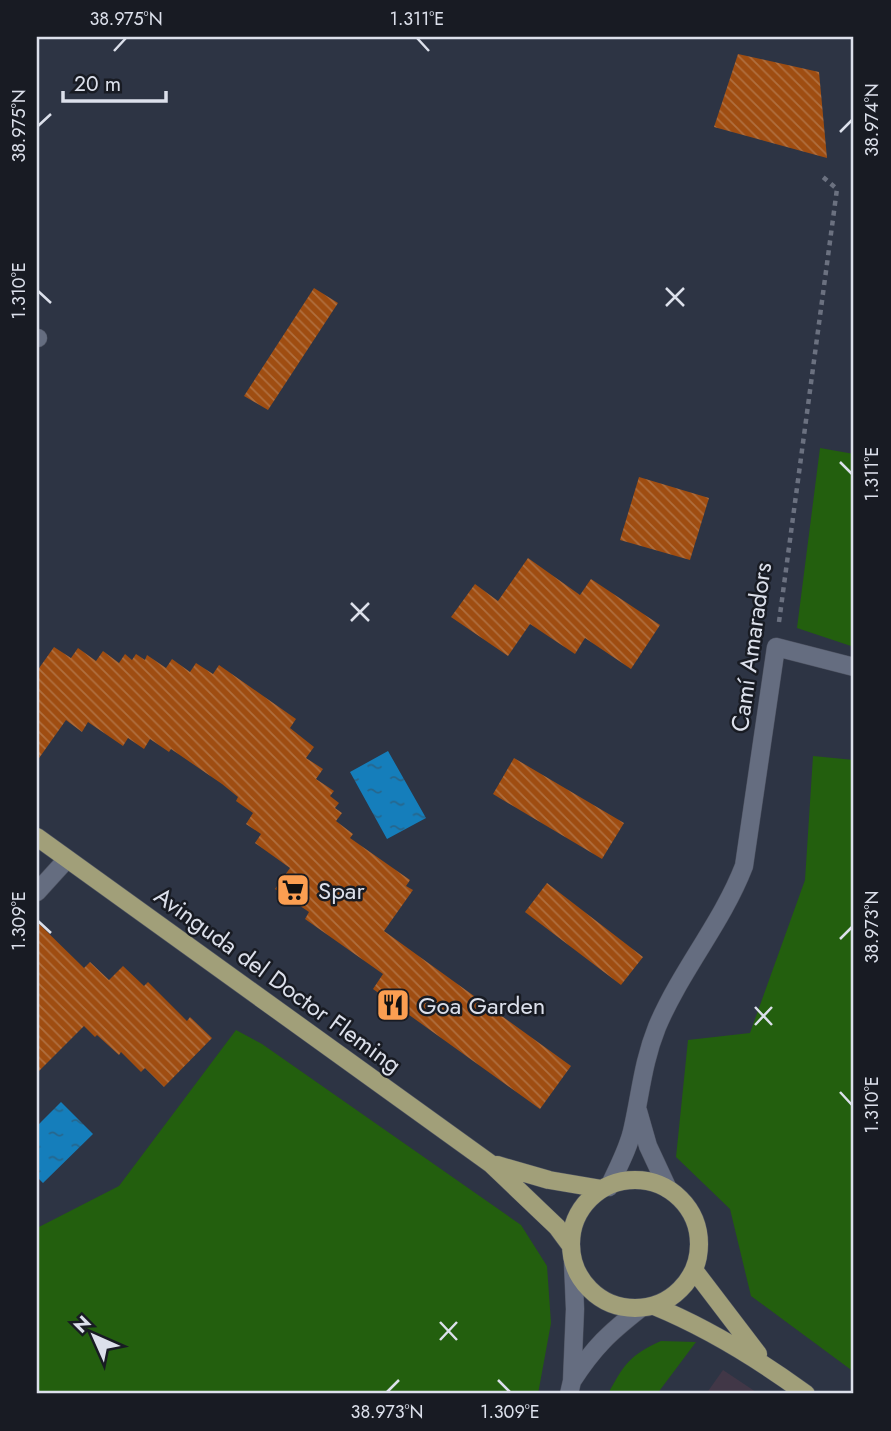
<svg xmlns="http://www.w3.org/2000/svg" width="891" height="1431" viewBox="0 0 891 1431" font-family="Jost,sans-serif">
<style>
.commercial{fill:#413747}
.green{fill:#235f0e}
.water{fill:url(#water-ripples)}
.building{fill:url(#building-back-hatch)}
.lines{fill:none;stroke-linecap:round;stroke-linejoin:round}
.minor-casing{stroke:#4d5260;stroke-width:19}
.tertiary-casing{stroke:#4d5260;stroke-width:19}
.primary-casing{stroke:#4d5260;stroke-width:19}
.path{stroke:#6b7180;stroke-width:4.5;stroke-dasharray:5 5;stroke-linecap:butt}
.minor{stroke:#656d80;stroke-width:18}
.tertiary{stroke:#656d80;stroke-width:18}
.primary{stroke:#a19f79;stroke-width:18}
.ticks{fill:none;stroke:#dce0eb;stroke-width:2.5}
.labels{text-anchor:middle;dominant-baseline:central;stroke-width:5;stroke-linejoin:round;paint-order:stroke}
.street-label{font-size:24px;fill:#dce0eb;stroke:#181b23}
.poi-label{font-size:24px;fill:#dce0eb;stroke:#181b23;text-anchor:start}
.neatline{fill:none;stroke:#dce0eb;stroke-width:2.5}
.ticks-label{font-size:18px;text-anchor:middle;fill:#dce0eb}
</style>
<defs>
<pattern id="water-ripples" width="26" height="14" patternUnits="userSpaceOnUse" patternTransform="scale(1.75)"><rect width="26" height="14" fill="#157ebb"/><path d="M2 4q2-2 4 0t4 0M15 11q2-2 4 0t4 0" fill="none" stroke="#27668c"/></pattern>
<pattern id="building-back-hatch" width="6" height="6" patternUnits="userSpaceOnUse" patternTransform="scale(1.75)"><rect width="6" height="6" fill="#9f4d11"/><path d="M-1 5l2 2M0 0l6 6M5-1l2 2" fill="none" stroke="#b06f3f"/></pattern>
</defs>
<rect width="100%" height="100%" fill="#2d3444"/>
<path class="commercial" d="M723,1370L759,1394H706Z"/>
<path class="green" d="M820,448L854,454V647L797,628Z
M813,756L854,760V1372L751,1296L730,1209L676,1157L688,1040L750,1033L805,880Z
M236,1030L262,1044L521,1225L547,1266L551,1323L538,1394H37V1228L119,1186Z
M661,1341L696,1342L657,1394H608C624,1364 630,1355 661,1341Z"/>
<path class="water" d="M388,751L426,818L387,839L350,772Z
M61,1102L93,1134L43,1183L37,1177V1126Z"/>
<path class="building" d="M738,54L819,72L827,158L714,127Z
M314,288L338,303L268,410L244,396Z
M639,477L709,498L690,560L620,540Z
M528,558L580,595L591,579L660,625L631,669L585,638L575,654L530,624L508,656L451,617L475,584L498,601Z
M54,647L71,658L78,648L96,661L103,651L119,663L125,654L132,660L136,654L145,660L147,655L166,668L172,659L190,672L196,663L213,674L219,665L296,719L290,728L314,747L306,758L323,769L316,779L334,791L330,796L339,803L335,808L342,813L336,821L353,834L350,838L410,880L406,886L413,890L384,931L571,1066L540,1109L373,989L383,974L305,919L309,912L275,889L290,868L255,843L261,834L246,824L253,813L236,801L238,797L222,784L171,749L169,752L150,739L144,749L128,738L123,746L88,722L82,732L66,720L37,761V671Z
M514,758L624,823L602,859L493,794Z
M547,883L643,957L621,985L525,912Z
M37,922L84,968L90,962L109,980L123,966L144,986L148,982L187,1021L190,1017L212,1038L164,1087L145,1068L141,1072L121,1052L119,1055L97,1035L95,1037L84,1026L37,1073Z"/>
<g class="lines">
<defs>
<path id="minor" d="M37,338H38
M37,892L67,859
M638,1111L648,1146L668,1189
M609,1187C618,1167 629,1148 633,1127C641,1091 643,1062 657,1027C681,970 722,923 744,866L776,647L854,667"/>
<path id="tertiary" d="M572,1381C594,1347 609,1333 641,1308
M569,1394L572,1381L575,1309L573,1262"/>
<path id="primary" d="M37,837L491,1164L557,1227L571,1246
M497,1165L549,1180L602,1189
M571 1244a64 64 0 1 1 128 0a64 64 0 1 1-128 0Z
M694,1270L758,1354
M654,1306C710,1329 758,1359 806,1394"/>
</defs>
<use href="#minor" class="minor-casing"/>
<use href="#tertiary" class="tertiary-casing"/>
<use href="#primary" class="primary-casing"/>
<path class="path" d="M779,622L837,189L823,177"/>
<use href="#minor" class="minor"/>
<use href="#tertiary" class="tertiary"/>
<use href="#primary" class="primary"/>
</g>
<path class="ticks" d="M417,38L429,51M114,51L126,38M38,126L51,114M840,132L852,120M666,288L684,306M38,291L51,303M666,306L684,288M840,462L852,474M351,603L369,621M351,621L369,603M38,921L51,933M840,939L852,927M755,1007L772,1025M755,1025L772,1007M840,1092L852,1105M440,1322L457,1340M440,1340L457,1322M498,1380L510,1392M387,1392L399,1380"/>
<defs>
<symbol id="supermarket-square" viewBox="-11 -11 22 22"><rect x="-9" y="-9" width="18" height="18" rx="4" fill="#fb9e51" stroke="#181b23"/><path d="M-6-5.5h2.5l.6 2H6L4.5 2H-2.5L-4.4-4H-6ZM-1.5 3.2a1.3 1.3 0 1 0 .1 0ZM3 3.2a1.3 1.3 0 1 0 .1 0Z" fill="#111"/></symbol>
<symbol id="restaurant-square" viewBox="-11 -11 22 22"><rect x="-9" y="-9" width="18" height="18" rx="4" fill="#fb9e51" stroke="#181b23"/><path d="M-5-6h1v4h1v-4h1v4h1v-4h1v5L-1.5 .5V6h-2V.5L-5-1ZM5-6V6H3V1.5H1.5Q1.5-4 5-6Z" fill="#111"/></symbol>
</defs>
<g fill-rule="evenodd">
<use href="#supermarket-square" x="274" y="871" width="38" height="38"/>
<use href="#restaurant-square" x="374" y="986" width="38" height="38"/>
</g>
<g class="labels">
<g class="street-label">
<text transform="translate(751 647) rotate(-82)">Camí Amaradors</text>
<text transform="translate(278 980) rotate(36)">Avinguda del Doctor Fleming</text>
</g>
<g class="poi-label">
<text x="318" y="890">Spar</text>
<text x="418" y="1005">Goa Garden</text>
</g>
</g>
<rect width="891" height="1431" fill="none" stroke="#181b23" stroke-width="77"/>
<g transform="translate(94 1336) rotate(315)" stroke="#181b23" stroke-width="5" paint-order="stroke">
<path d="M0-5L12 26L0 18L-12 26Z" fill="#dce0eb"/>
<text y="-10" font-size="19" font-weight="bold" text-anchor="middle" fill="#dce0eb">N</text>
</g>
<path d="M63 91v10h103v-10" fill="none" stroke="#dce0eb" stroke-width="3.5"/>
<text x="74" y="91" font-size="21" fill="#dce0eb" stroke="#181b23" stroke-width="5" paint-order="stroke">20 m</text>
<rect x="38" y="38" width="814" height="1354" class="neatline"/>
<g class="ticks-label">
<text x="126" y="25">38.975°N</text>
<text x="417" y="25">1.311°E</text>
<text transform="translate(872 120) rotate(-90)" y="6">38.974°N</text>
<text transform="translate(19 126) rotate(-90)" y="6">38.975°N</text>
<text transform="translate(19 291) rotate(-90)" y="6">1.310°E</text>
<text transform="translate(872 474) rotate(-90)" y="6">1.311°E</text>
<text transform="translate(19 921) rotate(-90)" y="6">1.309°E</text>
<text transform="translate(872 927) rotate(-90)" y="6">38.973°N</text>
<text transform="translate(872 1105) rotate(-90)" y="6">1.310°E</text>
<text x="387" y="1418">38.973°N</text>
<text x="510" y="1418">1.309°E</text>
</g>
</svg>
